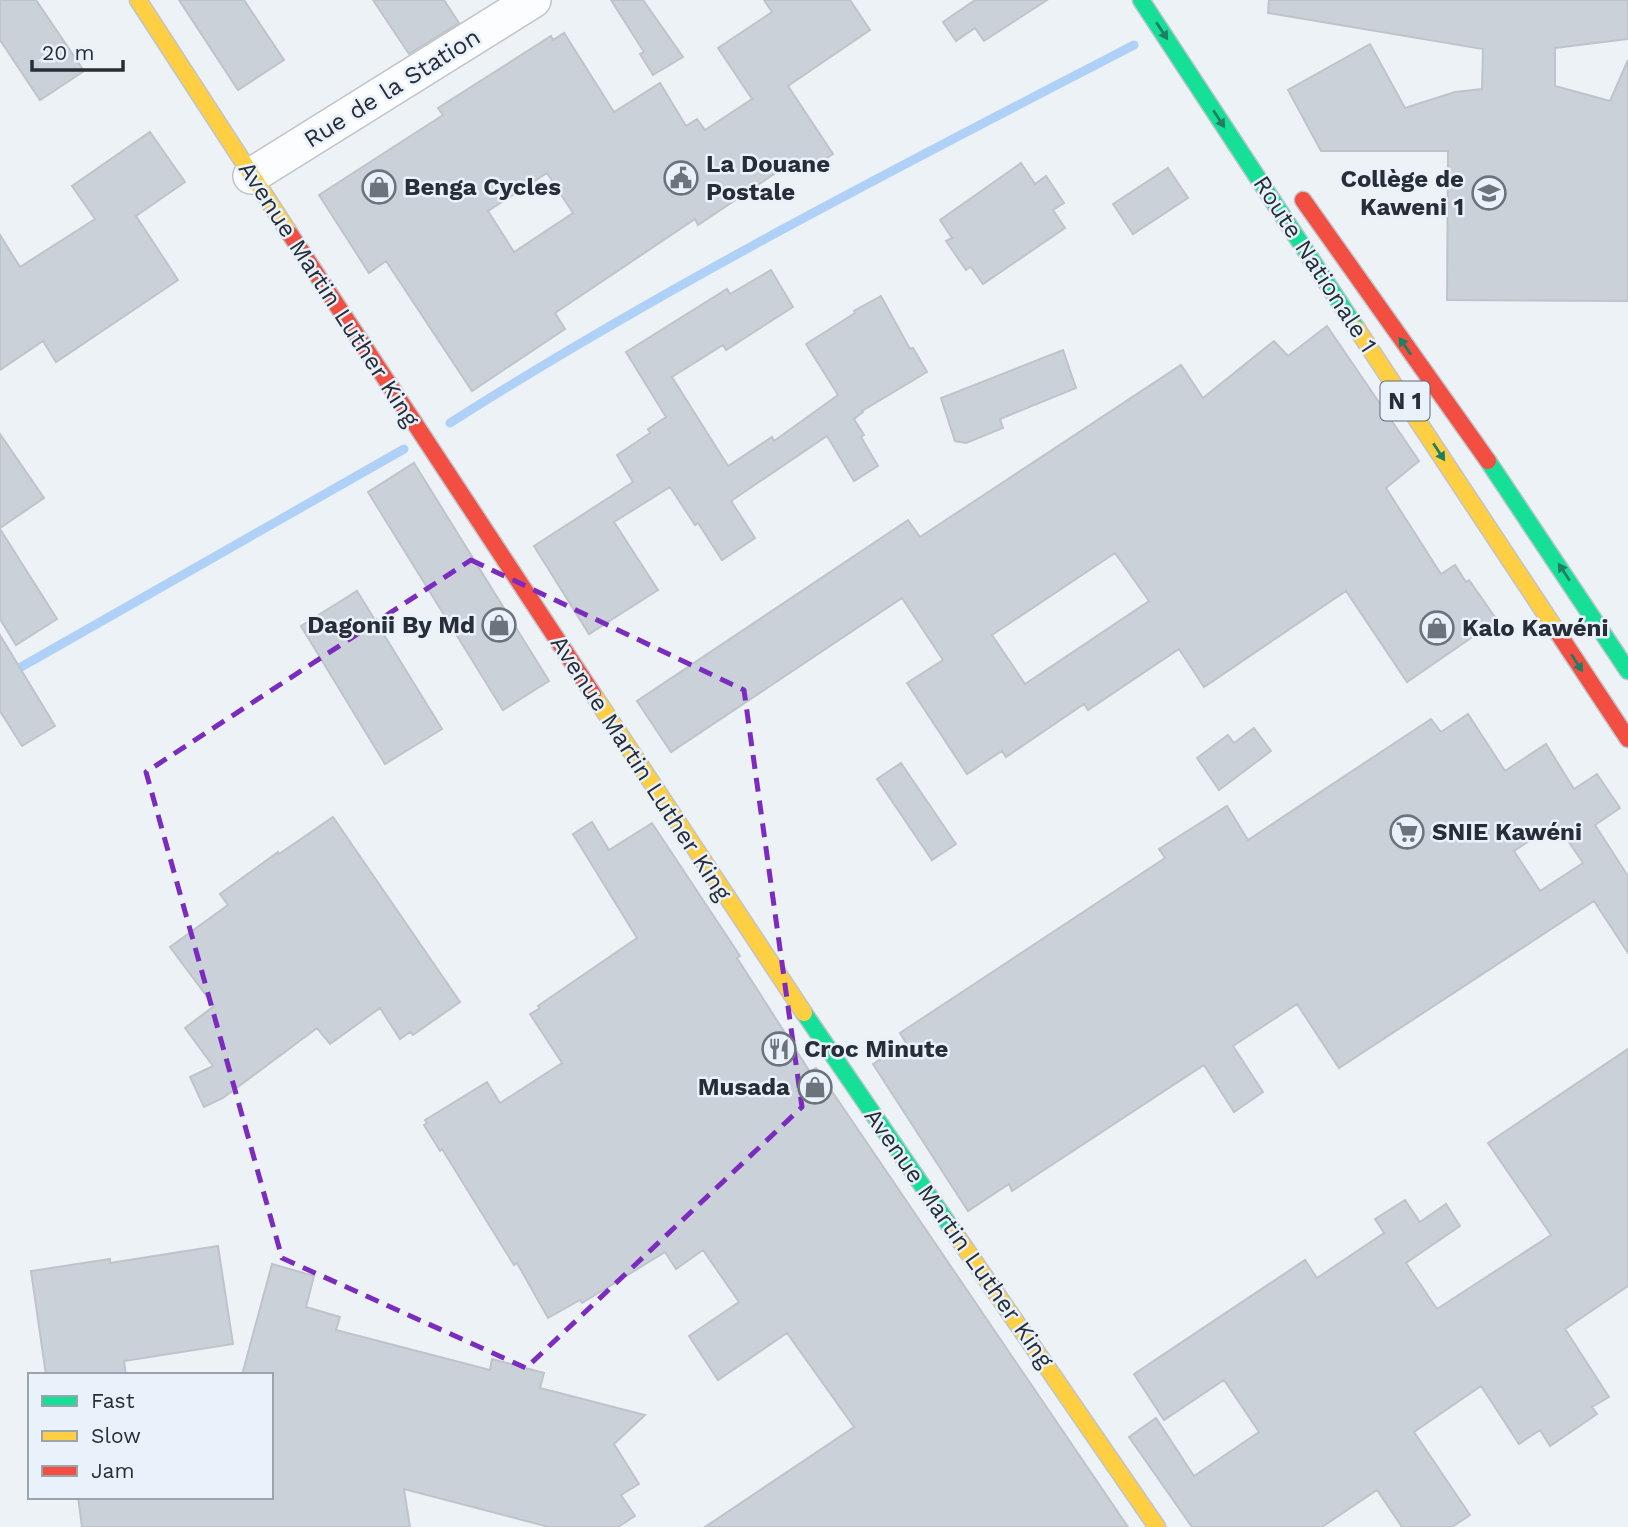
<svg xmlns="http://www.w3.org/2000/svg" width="1628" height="1527" viewBox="0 0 1628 1527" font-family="'Work Sans',sans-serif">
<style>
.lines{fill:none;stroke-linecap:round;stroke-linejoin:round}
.stream{stroke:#afd0f7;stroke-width:9}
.building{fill:#cbd1d8;stroke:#bfc4ca;stroke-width:2;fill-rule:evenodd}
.street-casing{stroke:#bfc4cb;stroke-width:38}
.fast-casing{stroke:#bfc4cb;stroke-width:19}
.slow-casing{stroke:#bfc4cb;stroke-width:19}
.jam-casing{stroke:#bfc4cb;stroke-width:19}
.street{stroke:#fcfdfe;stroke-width:35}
.fast{stroke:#16e098;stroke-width:16}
.slow{stroke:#ffcf43;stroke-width:16}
.jam{stroke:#f24e42;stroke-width:16}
.oneway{fill:#1f7e63}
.marked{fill:none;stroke:#7b2cbf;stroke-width:5;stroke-dasharray:14 9;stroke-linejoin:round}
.labels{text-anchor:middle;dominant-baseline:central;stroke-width:5;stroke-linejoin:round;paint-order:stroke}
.shield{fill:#e9f1fb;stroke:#616872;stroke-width:2}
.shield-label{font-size:23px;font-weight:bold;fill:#272e37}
.street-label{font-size:24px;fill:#272e37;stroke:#e9f1fb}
.poi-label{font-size:24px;font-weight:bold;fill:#272e37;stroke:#e9f1fb;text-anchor:start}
</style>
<rect width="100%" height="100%" fill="#edf2f7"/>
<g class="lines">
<path class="stream" d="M450,423C670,283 903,165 1134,45
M0,679L404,449"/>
</g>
<path class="building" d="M0,0H36L84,71L40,100L0,40Z
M179,0H244L284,60L238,90Z
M373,0H444L459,23L409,54Z
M611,0H643L683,57L653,75L640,54L644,52Z
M764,0H850L870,30L788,86L833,154L804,173L798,164L789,171L786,166L698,225L695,219L555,313L565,329L472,391L386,261L369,273L319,195L443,115L438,108L551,36L553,40L564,33L614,112L660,83L686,126L697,119L705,130L752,99L718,48L772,12ZM547,173L573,213L514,252L488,211Z
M975,0H1047L984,41L975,28L956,41L943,22Z
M1269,0H1628V39L1555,48V54H1553L1555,55V86L1610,101L1628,60V301L1447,300L1448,151H1321L1288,90L1370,44L1405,108L1455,92L1482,89L1483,49L1268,13Z
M150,132L185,182L136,216L178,280L56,362L43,341L0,370V235L20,267L95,219L72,186Z
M1021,163L1035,184L1046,176L1064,203L1053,210L1065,228L983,284L971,267L966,270L946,241L952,238L940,220Z
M1168,168L1188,198L1133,234L1113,204Z
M771,270L793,307L726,350L723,345L672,377L728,466L772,437L774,441L838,395L806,344L855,313L854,311L881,296L910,349L913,348L927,372L862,411L863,412L854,419L864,435L861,437L878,466L854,481L827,436L731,501L755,538L722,560L698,523L695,525L670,487L614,522L658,590L589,634L534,546L633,482L617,455L650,433L648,429L666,417L626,352L727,289L730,294Z
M1327,326L1419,461L1386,488L1441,574L1455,565L1466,582L1469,580L1497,620L1407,682L1346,591L1204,687L1179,649L1088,710L1084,704L1006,757L1002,751L967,774L907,683L943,660L902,598L671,752L637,701L908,520L920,537L1181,365L1203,398L1274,341L1288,356ZM1115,553L1149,601L1025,684L992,635Z
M1063,350L1076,388L1000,419L1003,428L966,443L955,441L941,398Z
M0,434L44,498L0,528Z
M414,463L549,681L503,710L368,492Z
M0,529L57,619L16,645L0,619Z
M357,591L442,729L385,764L301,626Z
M0,635L55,726L22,746L0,711Z
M1468,714L1505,771L1546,744L1574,789L1597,774L1620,808L1595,825L1628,876V953L1594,901L1339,1068L1297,1004L1233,1046L1263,1092L1234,1112L1204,1065L1012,1191L1009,1184L968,1211L873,1064L906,1043L900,1033L1165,858L1159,849L1227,806L1248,840L1431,719L1441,732ZM1556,823L1583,863L1540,891L1514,851Z
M1254,728L1271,751L1219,790L1197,758L1228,735L1234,743Z
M901,763L956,844L932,860L877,779Z
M333,817L460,1002L413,1035L410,1032L400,1039L380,1008L330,1044L317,1028L223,1098L204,1107L190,1077L213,1066L185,1028L214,1006L170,947L228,905L220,894L278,852L279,854Z
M592,822L609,850L652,823L740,956L737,958L810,1072L816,1068L1128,1527H705L854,1427L787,1333L718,1380L689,1336L739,1302L703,1250L676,1269L665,1252L582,1303L580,1300L548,1318L517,1263L514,1265L442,1149L440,1151L424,1125L427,1123L425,1120L487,1082L500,1103L562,1063L530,1014L540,1008L538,1006L637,938L573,834Z
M1628,1049V1286L1565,1329L1609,1397L1592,1407L1597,1414L1550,1446L1540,1430L1519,1444L1481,1386L1414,1432L1470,1515L1452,1527H1402L1377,1490L1322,1527H1192L1129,1437L1156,1418L1194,1476L1259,1432L1224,1380L1164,1420L1134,1374L1305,1260L1317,1278L1384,1233L1375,1219L1405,1200L1420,1222L1446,1204L1460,1226L1406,1263L1437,1309L1551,1235L1488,1143Z
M218,1246L233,1344L124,1361L126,1375H46L31,1271L110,1259V1263Z
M272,1264L314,1276L306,1307L340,1317L336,1330L490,1370L492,1359L544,1373L540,1388L645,1415L614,1444L639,1484L621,1495L635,1516L618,1527H549L404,1489L410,1527H82L78,1497H271V1375H242Z"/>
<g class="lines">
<defs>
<path id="street" d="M251,176L533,0"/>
<path id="fast" d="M1141,0L1357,329
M1488,461L1628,671
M804,1013L954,1232"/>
<path id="slow" d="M138,0L290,234
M1357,329L1558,633
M593,694L804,1013
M954,1232L1157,1527"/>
<path id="jam" d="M1303,200L1488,461
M290,234L593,694
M1558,633L1628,739"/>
</defs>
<use href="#street" class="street-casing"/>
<use href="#fast" class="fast-casing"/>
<use href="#slow" class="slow-casing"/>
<use href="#jam" class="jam-casing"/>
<use href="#street" class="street"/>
<use href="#fast" class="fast"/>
<use href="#slow" class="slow"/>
<use href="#jam" class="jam"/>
</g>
<defs><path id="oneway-solid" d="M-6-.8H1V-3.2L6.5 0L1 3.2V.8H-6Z" transform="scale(1.75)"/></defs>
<g class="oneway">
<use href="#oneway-solid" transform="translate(1162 31) rotate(57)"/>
<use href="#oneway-solid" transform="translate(1219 119) rotate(57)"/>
<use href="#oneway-solid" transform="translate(1405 346) rotate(-125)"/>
<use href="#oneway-solid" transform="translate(1439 452) rotate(57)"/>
<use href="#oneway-solid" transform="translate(1564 572) rotate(-123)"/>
<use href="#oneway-solid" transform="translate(1577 663) rotate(57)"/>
</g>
<path class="marked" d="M471,560L744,690L802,1107L526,1368L282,1258L146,772Z"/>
<defs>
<symbol id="civic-ring" viewBox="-11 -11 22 22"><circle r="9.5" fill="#e9f1fb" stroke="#6c737a" stroke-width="1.5"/><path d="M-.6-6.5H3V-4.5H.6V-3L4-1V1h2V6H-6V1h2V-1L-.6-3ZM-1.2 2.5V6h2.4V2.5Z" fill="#6c737a"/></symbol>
<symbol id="shop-ring" viewBox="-11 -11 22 22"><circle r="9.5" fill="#e9f1fb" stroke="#6c737a" stroke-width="1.5"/><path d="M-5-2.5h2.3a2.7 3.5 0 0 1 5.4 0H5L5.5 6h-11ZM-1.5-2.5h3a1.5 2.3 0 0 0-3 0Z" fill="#6c737a"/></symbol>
<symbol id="school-ring" viewBox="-11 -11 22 22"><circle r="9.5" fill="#e9f1fb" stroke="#6c737a" stroke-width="1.5"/><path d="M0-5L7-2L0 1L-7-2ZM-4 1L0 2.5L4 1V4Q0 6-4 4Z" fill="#6c737a"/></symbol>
<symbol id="supermarket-ring" viewBox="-11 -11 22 22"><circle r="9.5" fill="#e9f1fb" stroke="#6c737a" stroke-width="1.5"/><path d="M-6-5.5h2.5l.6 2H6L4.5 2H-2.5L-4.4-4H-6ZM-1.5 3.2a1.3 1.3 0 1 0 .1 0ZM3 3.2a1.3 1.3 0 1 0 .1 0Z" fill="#6c737a"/></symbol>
<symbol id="restaurant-ring" viewBox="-11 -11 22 22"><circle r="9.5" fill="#e9f1fb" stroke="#6c737a" stroke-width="1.5"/><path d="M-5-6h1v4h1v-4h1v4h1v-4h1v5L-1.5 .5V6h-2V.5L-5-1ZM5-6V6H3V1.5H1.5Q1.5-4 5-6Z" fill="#6c737a"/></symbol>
</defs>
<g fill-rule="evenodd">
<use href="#civic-ring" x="662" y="159" width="38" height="38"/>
<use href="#shop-ring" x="360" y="168" width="38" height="38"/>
<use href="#school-ring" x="1470" y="174" width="38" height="38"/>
<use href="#shop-ring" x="480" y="606" width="38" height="38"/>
<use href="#shop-ring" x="1418" y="609" width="38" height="38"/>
<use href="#supermarket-ring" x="1388" y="813" width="38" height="38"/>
<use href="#restaurant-ring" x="760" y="1030" width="38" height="38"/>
<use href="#shop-ring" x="796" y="1068" width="38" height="38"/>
</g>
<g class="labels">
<rect class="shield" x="1380.5" y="381.5" width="49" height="39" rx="5"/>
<g class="shield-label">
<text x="1405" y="401">N 1</text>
</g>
<g class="street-label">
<text transform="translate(392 88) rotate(-32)">Rue de la Station</text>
<text transform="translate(1315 264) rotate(57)">Route Nationale 1</text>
<text transform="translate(329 294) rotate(57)">Avenue Martin Luther King</text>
<text transform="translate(641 768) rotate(57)">Avenue Martin Luther King</text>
<text transform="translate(959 1238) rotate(55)">Avenue Martin Luther King</text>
</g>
<g class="poi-label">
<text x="706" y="164">La Douane<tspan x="706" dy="28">Postale</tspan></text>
<text x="1464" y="179" text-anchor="end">Collège de<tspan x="1464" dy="28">Kaweni 1</tspan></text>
<text x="404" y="187">Benga Cycles</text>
<text x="475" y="625" text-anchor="end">Dagonii By Md</text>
<text x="1462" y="628">Kalo Kawéni</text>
<text x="1432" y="832">SNIE Kawéni</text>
<text x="804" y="1049">Croc Minute</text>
<text x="790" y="1087" text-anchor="end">Musada</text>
</g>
</g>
<rect x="28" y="1373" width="245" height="126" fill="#e9f1fb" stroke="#9ba3ad" stroke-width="2"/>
<rect x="42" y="1396" width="35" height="10" fill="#16e098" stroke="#9ba3ad" stroke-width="2"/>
<text x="91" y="1408" font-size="21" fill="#272e37">Fast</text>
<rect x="42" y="1431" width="35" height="10" fill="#ffcf43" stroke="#9ba3ad" stroke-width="2"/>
<text x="91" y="1443" font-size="21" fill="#272e37">Slow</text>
<rect x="42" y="1466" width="35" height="10" fill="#f24e42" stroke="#9ba3ad" stroke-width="2"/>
<text x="91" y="1478" font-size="21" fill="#272e37">Jam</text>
<path d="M32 60v10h91v-10" fill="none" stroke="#272e37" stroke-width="3.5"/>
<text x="42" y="60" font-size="21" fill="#272e37" stroke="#e9f1fb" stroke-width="5" paint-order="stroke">20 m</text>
</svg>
